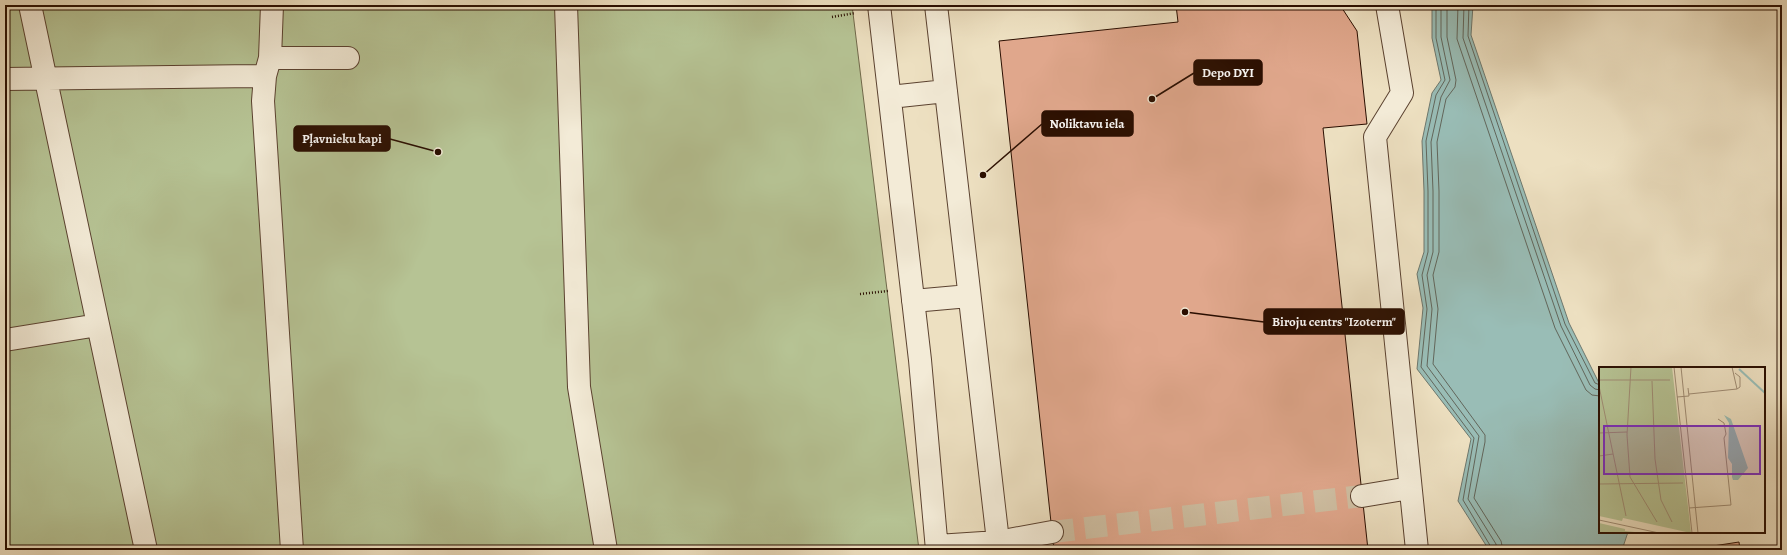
<svg xmlns="http://www.w3.org/2000/svg" width="1787" height="555" viewBox="0 0 1787 555" font-family="Alegreya,serif">
<style>
.green{fill:#b6c394;stroke:#70684a}
.water{fill:#99bdb6;stroke:#6d776d}
.lines{fill:none;stroke-linecap:round;stroke-linejoin:round}
.shore{stroke:#62665b;stroke-width:1}
.building{fill:#e0a78c;stroke:#2a0e00}
.minor-tunnel{stroke:#d0c0a4;stroke-width:22;stroke-dasharray:22 11;stroke-linecap:butt}
.minor-casing{stroke:#5b4230;stroke-width:24}
.path{stroke:#2a0e00;stroke-width:2.5;stroke-dasharray:1 2;stroke-linecap:butt}
.minor{stroke:#f3ebd7;stroke-width:22}
.inset-river{fill:none;stroke:#99bdb6;stroke-width:2}
.inset-road{fill:none;stroke:#9f8c74;stroke-width:1}
.view{fill:#7b2cbf;fill-opacity:0.15;stroke:#7b2cbf;stroke-width:2}
.inset-edge{fill:none;stroke:#2a0e00;stroke-width:2}
.leader{fill:none;stroke:#2a0e00;stroke-width:1.5}
.callout-dot{fill:#2a0e00;stroke:#f3ebd7;stroke-width:1.5}
.callout{fill:#2a0e00;stroke:#2a0e00;stroke-width:1.5}
.callout-label{font-size:13px;text-anchor:middle;font-weight:bold;fill:#fff}
</style>
<rect width="100%" height="100%" fill="#ede0c1"/>
<filter id="stains"><feTurbulence type="fractalNoise" baseFrequency=".005" numOctaves="4"/><feColorMatrix values="0 0 0 0 .2 0 0 0 0 .09 0 0 0 0 .02 0 0 0 .5 -.17"/></filter>
<radialGradient id="worn" r=".72"><stop offset=".6" stop-color="#630" stop-opacity="0"/><stop offset="1" stop-color="#630" stop-opacity=".3"/></radialGradient>
<path class="green" d="M5,5H852L919,550H5Z"/>
<path class="water" d="M1432,5H1473L1471,35L1569,323L1600,385V532H1628L1622,550H1489L1458,501L1471,439L1417,369L1423,308L1417,274L1424,252V191L1422,141L1432,93L1441,80L1432,38Z"/>
<g class="lines">
<path class="shore" d="M1436,5V38L1445,80L1436,95L1426,141L1428,191V252L1422,275L1427,309L1421,367L1474,438L1463,500L1491,547L1492,550
M1441,5V37L1450,80L1441,97L1431,142L1433,191V252L1427,275L1432,309L1427,366L1479,436L1468,499L1496,544L1497,550
M1447,5V37L1456,80L1455,87L1446,99L1437,142L1439,191V252L1433,275L1438,309L1433,364L1485,435V442L1474,498L1501,541L1503,550
M1458,5L1457,39L1555,328L1586,390L1592,395L1600,396
M1464,5L1463,38L1561,326L1590,385L1595,389L1600,390
M1469,5L1468,36L1565,324L1595,383L1600,385"/>
</g>
<path class="building" d="M1176,5H1255L1272,9L1269,5H1340L1357,31L1367,124L1323,128L1368,550H1054L999,41L1178,22Z
M1739,542L1740,550H1687Z"/>
<g class="lines">
<path class="minor-tunnel" d="M1052,532L1362,496"/>
<defs>
<path id="minor" d="M30,5L146,550
M272,5L270,58L265,76L263,101L292,550
M566,5L579,387L606,550
M879,5L920,360L937,550
M936,5L999,550
M1387,5L1402,93L1375,137L1417,550
M270,58H348
M5,79L265,76
M890,97L946,91
M913,301L969,296
M5,340L98,325
M1362,496L1410,488
M937,546L998,542L1052,532"/>
</defs>
<use href="#minor" class="minor-casing"/>
<path class="path" d="M832,17L855,13
M860,294L888,291"/>
<use href="#minor" class="minor"/>
</g>
<g transform="translate(1599 367)">
<rect width="166" height="166" fill="#ede0c1"/>
<path d="M0,0H73L92,166L24,151L23,154L0,149ZM0,156L26,162V164L45,166H0Z" fill="#b6c394"/>
<path d="M125,48L132,52L149,101L139,113H134L133,110V97L129,91L130,56Z" fill="#99bdb6"/>
<path class="inset-river" d="M140,2L166,26"/>
<path class="inset-road" d="M32,0L28,68L31,110L58,155M75,0L93,166M82,0L99,166M136,6L141,10V20L138,22M0,13H71M53,14L56,92L62,133L73,155M0,19L27,149M90,27L138,22L133,0M78,30L90,29L89,21M0,66L28,65M0,89L14,87M0,117L84,116M90,141L132,138L125,71L127,67L125,56L119,52M0,153L60,166"/>
<path class="view" d="M5,59H161V107H5Z"/>
<rect width="166" height="166" class="inset-edge"/>
</g>
<path class="leader" d="M1152 99L1194 73M983 175L1042 124M438 152L390 139M1185 312L1264 322"/>
<g class="callout-dot">
<circle cx="1152" cy="99" r="4"/>
<circle cx="983" cy="175" r="4"/>
<circle cx="438" cy="152" r="4"/>
<circle cx="1185" cy="312" r="4"/>
</g>
<g class="callout">
<rect x="1194" y="60" width="68" height="25" rx="4"/>
<rect x="1042" y="111" width="91" height="25" rx="4"/>
<rect x="294" y="126" width="96" height="25" rx="4"/>
<rect x="1264" y="309" width="140" height="25" rx="4"/>
</g>
<g class="callout-label">
<text x="1228" y="77">Depo DYI</text>
<text x="1087" y="128">Noliktavu iela</text>
<text x="342" y="143">Pļavnieku kapi</text>
<text x="1334" y="326">Biroju centrs "Izoterm"</text>
</g>
<rect width="1787" height="555" fill="none" stroke="#ede0c1" stroke-width="20"/>
<rect x="6" y="6" width="1775" height="543" fill="none" stroke="#2a0e00" stroke-width="2"/>
<rect x="10" y="10" width="1767" height="535" fill="none" stroke="#2a0e00"/>
<rect width="100%" height="100%" filter="url(#stains)"/>
<rect width="100%" height="100%" fill="url(#worn)"/>
</svg>
